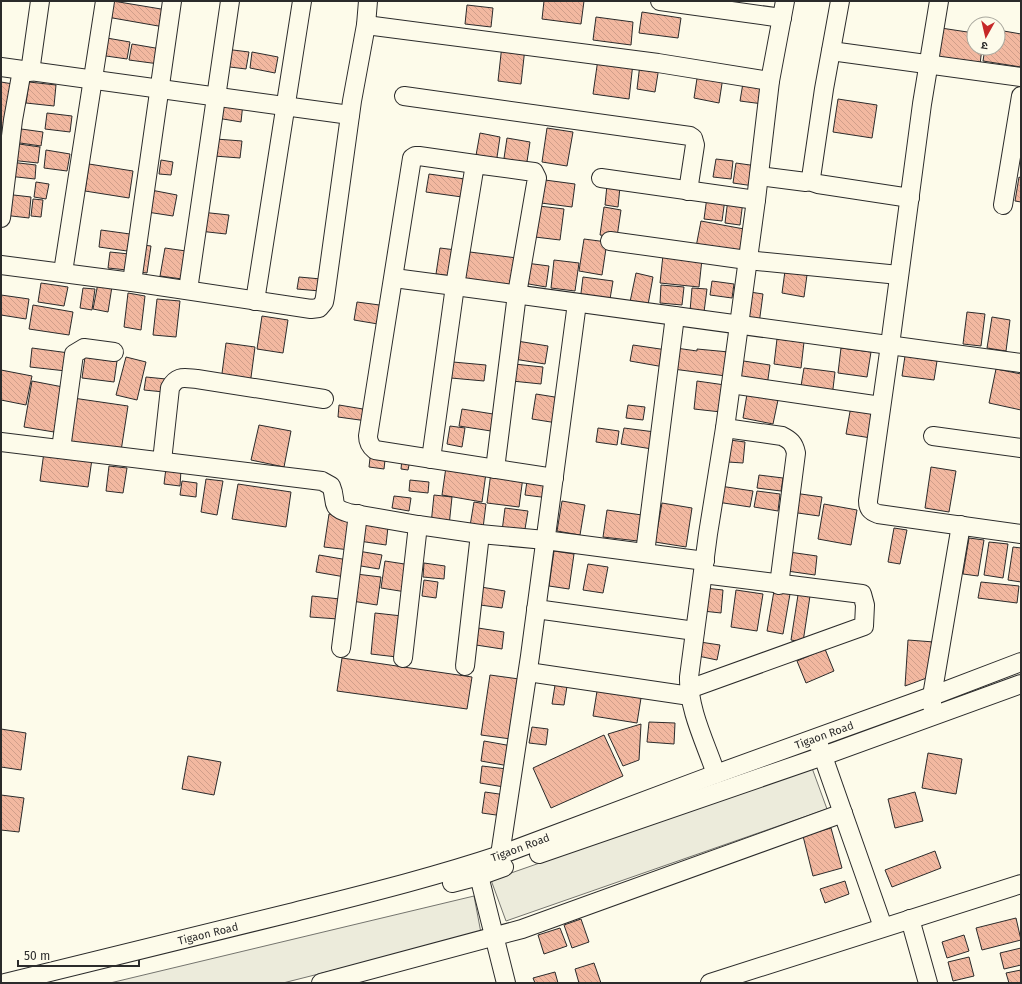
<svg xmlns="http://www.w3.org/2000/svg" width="1022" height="984" viewBox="0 0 1022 984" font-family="'Fira Sans','Noto Sans Devanagari',sans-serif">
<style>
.park{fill:#ecebdb;stroke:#74746e}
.building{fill:url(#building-back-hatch);stroke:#2b2b2b}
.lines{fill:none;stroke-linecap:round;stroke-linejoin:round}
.minor-casing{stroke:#2b2b2b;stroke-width:20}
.minor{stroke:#fdfbea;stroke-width:18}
.labels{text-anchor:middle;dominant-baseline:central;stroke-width:3;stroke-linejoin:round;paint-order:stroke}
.street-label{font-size:11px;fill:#2b2b2b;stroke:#fdfbea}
</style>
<defs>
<pattern id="building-back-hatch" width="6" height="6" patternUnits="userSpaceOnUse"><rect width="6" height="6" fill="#f2b8a0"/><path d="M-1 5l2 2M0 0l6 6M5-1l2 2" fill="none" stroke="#d09e8a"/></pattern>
</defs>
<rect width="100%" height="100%" fill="#fdfbea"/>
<path class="park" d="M812,768L827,809L506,921L491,880Z
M474,896L481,933L283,983H110Z"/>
<path class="building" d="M113,1L167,10L164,27L107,17Z
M544,1H584L581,24L542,19Z
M467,5L493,8L491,27L465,24Z
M642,12L681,18L678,38L639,33Z
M596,17L633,22L631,45L593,40Z
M941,28L974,33V48H982L980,64L936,57Z
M998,30L1021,34V67L983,61L985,48H998Z
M101,37L130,42L127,59L99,55Z
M132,44L161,49L159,64L129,60Z
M502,45L525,48L521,84L498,81Z
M225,49L249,52L246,69L222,66Z
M252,52L278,57L275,73L250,68Z
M598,59L633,63L629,99L593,94Z
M640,64L659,67L655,92L637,89Z
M698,72L723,77L719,103L694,98Z
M1,82L13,84L1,147Z
M29,82L56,85L54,106L26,103Z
M743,83L766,86L763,104L740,101Z
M838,99L877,105L872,138L833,132Z
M219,100L243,103L241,122L217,118Z
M47,113L72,116L70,132L45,129Z
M14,128L43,132L41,146L13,142Z
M547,128L573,132L567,166L542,162Z
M480,133L500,137L496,164L475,161Z
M507,138L530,142L526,168L503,165Z
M216,139L242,141L240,158L214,156Z
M12,143L40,147L38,163L10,160Z
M46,150L70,154L67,171L44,168Z
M716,159L733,161L731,179L713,177Z
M161,160L173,162L171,175L159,174Z
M10,162L36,165L35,179L8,176Z
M736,163L757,166L754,186L733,183Z
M89,164L133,171L129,198L85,191Z
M429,174L465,179L462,197L426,192Z
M1019,177L1021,178V202L1015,201Z
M545,180L575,184L572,207L541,203Z
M36,182L49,184L46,199L34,197Z
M607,185L620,187L618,207L605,205Z
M151,190L177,195L173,216L147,212Z
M5,194L31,197L29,218L3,215Z
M707,197L725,199L722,221L704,219Z
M33,199L43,200L41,217L31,216Z
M728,199L743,201L740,225L725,223Z
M539,206L564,209L560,240L535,237Z
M604,207L621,210L617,237L600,235Z
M201,212L229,215L226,234L199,231Z
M701,221L744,229L739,255L696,247Z
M101,230L130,234L127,251L99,247Z
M584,239L607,242L602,275L579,271Z
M143,245L151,246L147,273L140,272Z
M165,248L186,251L182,279L160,276Z
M440,248L456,250L452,276L436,274Z
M462,251L517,258L514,285L459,279Z
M110,252L129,254L127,270L108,268Z
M663,255L702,259L699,287L660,283Z
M554,260L579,263L575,291L551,288Z
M526,263L549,266L546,287L523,283Z
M785,271L807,275L804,297L782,293Z
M636,273L653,277L648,305L630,302Z
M299,277L321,279L320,291L297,289Z
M583,277L613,281L609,305L580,301Z
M99,278L113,280L108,312L93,309Z
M712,281L734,284L732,298L710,295Z
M41,283L68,287L64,306L38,302Z
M661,285L684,287L682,305L660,303Z
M83,288L95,289L92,310L80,308Z
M692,288L707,289L704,312L690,311Z
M750,292L763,294L759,324L745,322Z
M128,293L145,296L141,330L124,327Z
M1,295L29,299L26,319L1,315Z
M157,299L180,301L176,337L153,335Z
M357,302L387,306L384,325L354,320Z
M33,305L73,312L69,335L29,329Z
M967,312L985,314L981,346L963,344Z
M262,316L288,320L283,353L257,349Z
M992,317L1010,320L1006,351L987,348Z
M777,339L804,342L801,368L774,364Z
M517,341L548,346L545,364L514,359Z
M226,343L255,347L250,385L221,381Z
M633,345L667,350L664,367L630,361Z
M32,348L69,353L66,371L30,367Z
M676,348L697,351V349L729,352L726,376L673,369Z
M841,348L871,352L867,377L838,373Z
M905,356L937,361L934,380L902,376Z
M85,357L117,361L114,382L82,378Z
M126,357L146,362L137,400L116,395Z
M737,360L770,365L767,386L734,380Z
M453,362L486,365L484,381L451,378Z
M514,364L543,367L541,384L512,381Z
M804,368L835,372L832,397L800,392Z
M996,369L1021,374V410L989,403Z
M1,370L32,376L26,405L1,400Z
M146,377L166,379L164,392L144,390Z
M32,381L63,387L54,432L24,427Z
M697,381L725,385L721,412L694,409Z
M536,394L561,398L557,423L532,419Z
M747,394L778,400L773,424L743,418Z
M73,398L128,406L121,451L67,442Z
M339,405L369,410L367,421L338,417Z
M628,405L645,407L643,420L626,418Z
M851,406L876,410L871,438L846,434Z
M462,409L493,414L491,431L459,426Z
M259,425L291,431L284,467L251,460Z
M450,426L465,428L462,447L447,444Z
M598,428L619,431L617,445L596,442Z
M624,428L655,432L652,449L621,444Z
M730,440L745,442L743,463L728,462Z
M44,452L92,459L88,487L40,481Z
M370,458L385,460L384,469L369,467Z
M402,459L410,460L408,470L401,469Z
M109,466L127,468L123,493L106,491Z
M446,467L486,473L482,502L442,495Z
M931,467L956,471L949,512L925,508Z
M166,468L181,470L180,486L164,484Z
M491,472L523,477L519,507L487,503Z
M759,475L783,478L781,491L757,488Z
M206,479L223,481L217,515L201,512Z
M410,480L429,482L428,493L409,491Z
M182,481L197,483L196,497L180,495Z
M527,481L551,484L549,498L525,495Z
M238,484L291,492L286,527L232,519Z
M720,486L753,491L750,507L717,502Z
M757,491L780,494L778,511L754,507Z
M794,493L822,497L819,516L791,512Z
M434,495L452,497L449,526L431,524Z
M394,496L411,498L409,511L392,508Z
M562,501L585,505L580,535L557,531Z
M474,502L486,504L483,528L470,526Z
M662,503L692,508L686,547L655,542Z
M824,504L857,510L851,545L818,539Z
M505,508L528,511L524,535L502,531Z
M607,510L642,515L638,541L603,537Z
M329,514L354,518L350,550L324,547Z
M361,523L388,527L386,545L359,541Z
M894,528L907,530L900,564L888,562Z
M969,538L984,540L978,576L963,574Z
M989,542L1008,544L1003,578L984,575Z
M1013,547L1021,548V582L1008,580Z
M358,551L382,555L379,569L355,565Z
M554,551L574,554L569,589L549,586Z
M789,552L817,556L815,575L787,571Z
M319,555L348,560L345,577L316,572Z
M385,561L411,565L406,592L381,588Z
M424,563L445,566L444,579L423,577Z
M588,564L608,567L603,593L583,590Z
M356,574L381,577L377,605L352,601Z
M424,580L438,582L436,598L422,596Z
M981,582L1019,586L1017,603L978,598Z
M475,586L505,591L502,608L473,604Z
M705,588L723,590L721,613L703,611Z
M736,590L763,594L757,631L731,627Z
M774,591L790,594L783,634L767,631Z
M798,595L810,596L803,642L791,640Z
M312,596L340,599L338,619L310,617Z
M375,613L402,616L397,657L371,654Z
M478,628L504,632L502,649L476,645Z
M908,640L934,642L932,676L905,686Z
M700,642L720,645L717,660L698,656Z
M825,649L834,671L806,683L797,661Z
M342,658L472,677L467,709L337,691Z
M490,675L519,679L511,739L481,735Z
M556,679L568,680L564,705L552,704Z
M598,685L642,692L637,723L593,716Z
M649,722L675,723L674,744L647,742Z
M641,724L639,760L623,766L608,734Z
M532,727L548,729L546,745L529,743Z
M1,729L26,733L21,770L1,767Z
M604,735L623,776L551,808L533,768Z
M484,741L512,746L509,766L481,761Z
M928,753L962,759L956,794L922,788Z
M188,756L221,762L214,795L182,789Z
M482,766L507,769L504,787L480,783Z
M485,792L506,795L503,816L482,813Z
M915,792L923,821L895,828L888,799Z
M1,795L24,798L19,832L1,830Z
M831,828L842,868L813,876L803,836Z
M935,851L941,868L892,887L885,870Z
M845,881L849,894L825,903L820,889Z
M1016,918L1021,940L982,950L976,928Z
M581,919L589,942L572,948L564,925Z
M560,928L567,946L544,954L538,935Z
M964,935L969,951L947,958L942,942Z
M1021,948V965L1004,969L1000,953Z
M969,957L974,976L953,981L948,962Z
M594,963L601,983H579L575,969Z
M1021,970V983H1009L1006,973Z
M555,972L558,983H535L533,978Z"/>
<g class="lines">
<defs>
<g id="minor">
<path d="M660,1L782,18"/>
<path d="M939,1L922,104L890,345L868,501C868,508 870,511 878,514L1021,534"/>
<path d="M366,25L658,63L770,81"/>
<path d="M831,51L1021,77"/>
<path d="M1,67L350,115"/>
<path d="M30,72L40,1"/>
<path d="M404,96L690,136L693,138L695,145L688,191"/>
<path d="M475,164L419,156H415L412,158L368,436C368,442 370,446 375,450L554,478"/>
<path d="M759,176L806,182L811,178L824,89L840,1"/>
<path d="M601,178L756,200"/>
<path d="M809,181L818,184L910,198"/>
<path d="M1003,205L1021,96"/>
<path d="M1,218L13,120L22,70"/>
<path d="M610,241L747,260L899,275"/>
<path d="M1,265L132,282L311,309L319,308L324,302L325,297L352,101L366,25L368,1"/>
<path d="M63,272L105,1"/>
<path d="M394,278L455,286L1021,363"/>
<path d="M132,282L172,1"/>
<path d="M188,290L230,1"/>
<path d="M255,301L302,1"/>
<path d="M731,384L881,406"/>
<path d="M725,428L782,436C790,440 794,443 796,453L779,585"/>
<path d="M933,436L1021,448"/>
<path d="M1,442L322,481L331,486C338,502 328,507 349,513L418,525L480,534L545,540L705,561"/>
<path d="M61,449L74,354L84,348L114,352"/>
<path d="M431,459L455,286L475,164L534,172L537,178L517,294L495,469"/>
<path d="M162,461L170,388C177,375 184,378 197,379L324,399"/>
<path d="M645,553L675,316"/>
<path d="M536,609L695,631"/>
<path d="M341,648L358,514"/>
<path d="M403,658L418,525"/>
<path d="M465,666L480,534"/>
<path d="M528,672L690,696"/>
<path d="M689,689L864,626L865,605L862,594L703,574"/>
<path d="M932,706V696L961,525"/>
<path d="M819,745L883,927"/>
<path d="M716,774C706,744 688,709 689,677L708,534L725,428L756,200L770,81L785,1"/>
<path d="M539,854L823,756L1021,684"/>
<path d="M500,855L530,656L577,303"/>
<path d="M476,864L506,983"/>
<path d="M452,883L479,876L504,867"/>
<path d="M910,919L928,983"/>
<path id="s1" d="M5,983C100,960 195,937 290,913C361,895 431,878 500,855L716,774L932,696L1021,662"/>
<path d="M321,983L522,929L843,813"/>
<path d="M710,983L1021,884"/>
</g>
</defs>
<use href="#minor" class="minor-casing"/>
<use href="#minor" class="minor"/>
</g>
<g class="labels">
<g class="street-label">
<text stroke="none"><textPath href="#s1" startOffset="857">Tigaon Road</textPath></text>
<text stroke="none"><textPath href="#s1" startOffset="533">Tigaon Road</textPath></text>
<text stroke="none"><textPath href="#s1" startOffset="209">Tigaon Road</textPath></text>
</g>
</g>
<rect width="1022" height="984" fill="none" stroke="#2b2b2b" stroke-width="4"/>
<g transform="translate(986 36) rotate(188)"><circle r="19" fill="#fdfbea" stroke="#a9a89e"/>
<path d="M0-3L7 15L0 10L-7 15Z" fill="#c62828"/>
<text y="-6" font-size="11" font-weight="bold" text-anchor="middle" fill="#2b2b2b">उ</text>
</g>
<path d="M18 960v6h121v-6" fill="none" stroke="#2b2b2b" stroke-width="2"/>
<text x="24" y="960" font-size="12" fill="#2b2b2b" stroke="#fdfbea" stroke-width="3" paint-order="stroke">50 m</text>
</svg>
